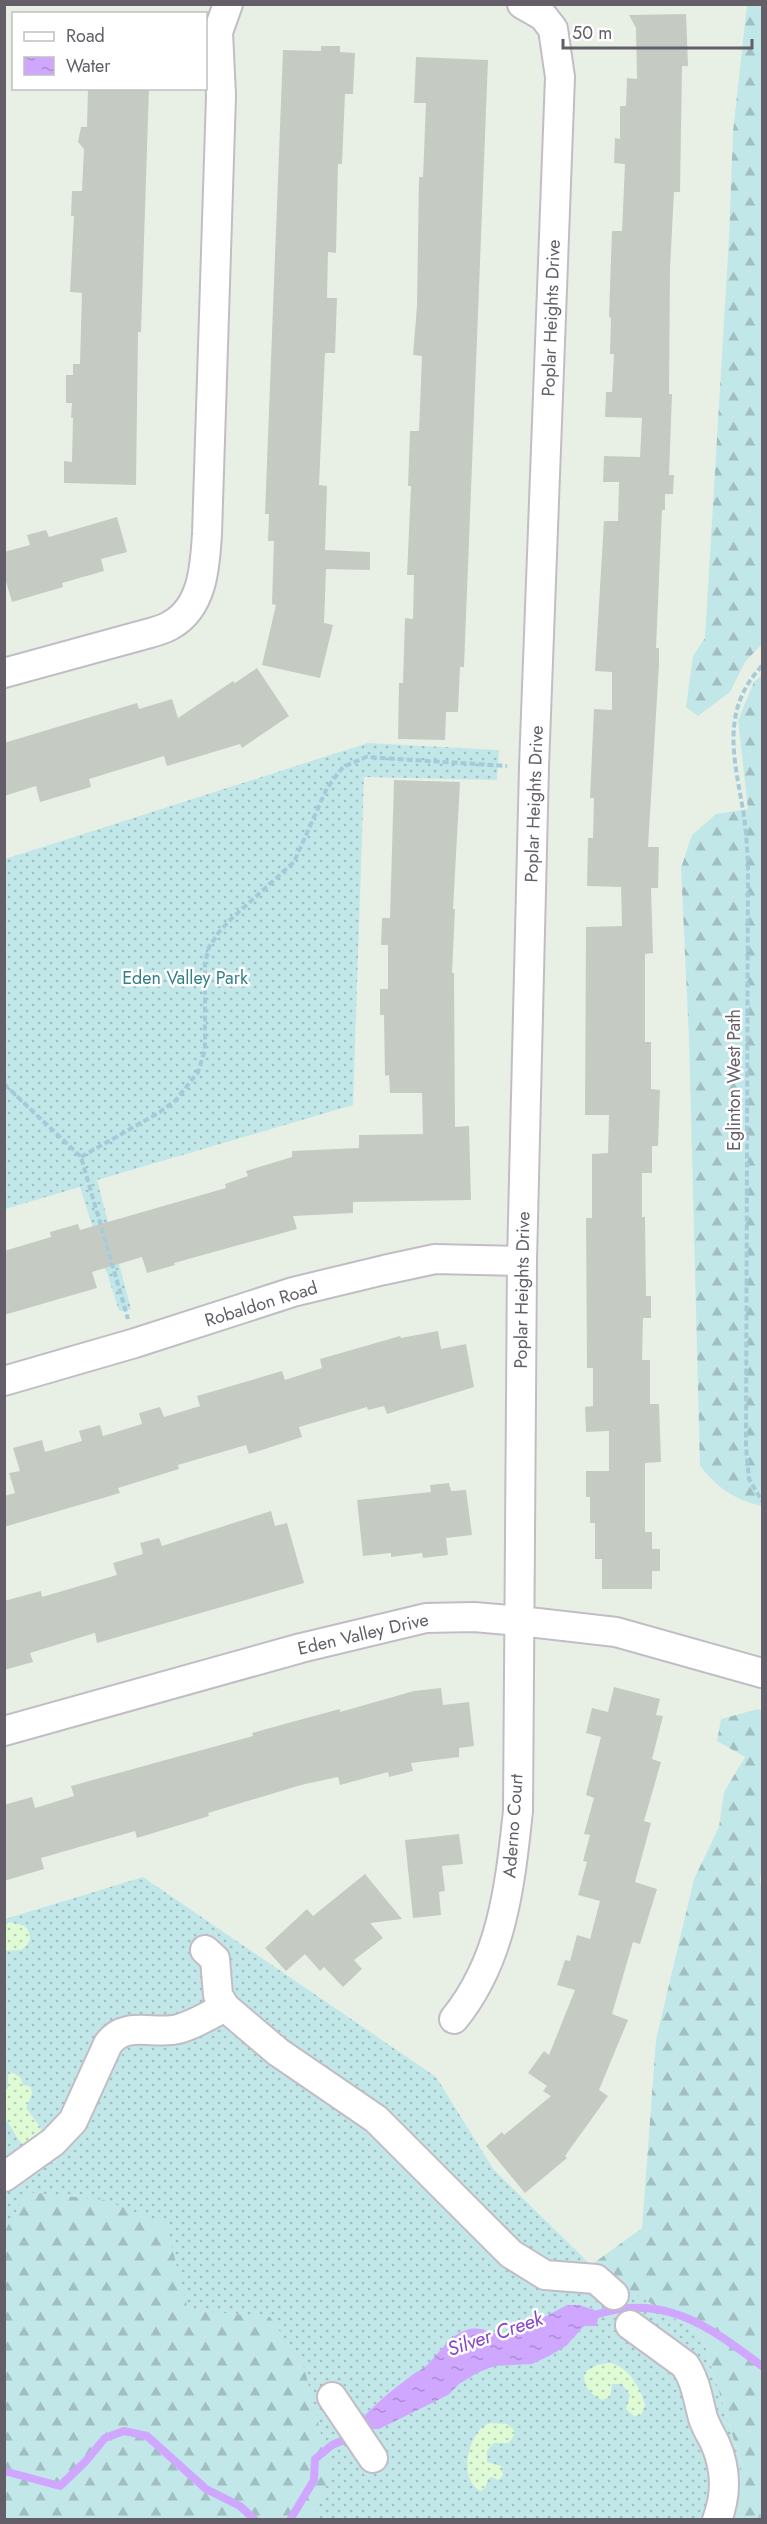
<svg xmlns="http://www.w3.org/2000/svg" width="767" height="2524" viewBox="0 0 767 2524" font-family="Jost,sans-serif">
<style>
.grass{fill:url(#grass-dots)}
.forest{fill:url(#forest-firs)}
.sand{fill:url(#sand-dots)}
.water{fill:url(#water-ripples)}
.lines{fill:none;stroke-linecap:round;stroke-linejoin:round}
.stream{stroke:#d0a7ff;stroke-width:8}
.building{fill:#c5cbc2}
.minor-casing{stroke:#c2bdc5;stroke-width:32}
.path{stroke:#a5cbda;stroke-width:4;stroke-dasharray:6 3;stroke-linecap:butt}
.minor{stroke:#fff;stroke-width:28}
.labels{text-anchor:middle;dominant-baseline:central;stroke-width:5;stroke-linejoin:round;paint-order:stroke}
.street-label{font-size:18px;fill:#635e67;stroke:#fff}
.park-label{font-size:18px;fill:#338188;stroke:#fff}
.water-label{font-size:20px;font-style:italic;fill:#8b45c7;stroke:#fff}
</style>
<defs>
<pattern id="grass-dots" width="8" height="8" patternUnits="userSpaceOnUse" patternTransform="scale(1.5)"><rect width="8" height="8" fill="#c2e7e8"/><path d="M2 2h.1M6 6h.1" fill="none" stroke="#a1bec0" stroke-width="1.8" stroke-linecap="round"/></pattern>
<pattern id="forest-firs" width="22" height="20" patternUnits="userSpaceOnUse" patternTransform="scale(1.5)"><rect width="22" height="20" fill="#c2e7e8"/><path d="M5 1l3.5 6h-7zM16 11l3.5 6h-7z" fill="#a1bec0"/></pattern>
<pattern id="sand-dots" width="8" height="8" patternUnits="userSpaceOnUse" patternTransform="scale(1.5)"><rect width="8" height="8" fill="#defbd6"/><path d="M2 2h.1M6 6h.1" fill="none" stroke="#b8ceb1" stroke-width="1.8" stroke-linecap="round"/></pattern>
<pattern id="water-ripples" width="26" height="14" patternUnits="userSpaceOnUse" patternTransform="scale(1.5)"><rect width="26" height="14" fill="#d0a7ff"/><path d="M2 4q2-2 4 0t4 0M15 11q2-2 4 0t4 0" fill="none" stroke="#ac8bd2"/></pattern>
</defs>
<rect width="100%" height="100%" fill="#e8f0e6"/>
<path class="grass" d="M368,743L499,750L497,780L364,777L353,1105L97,1180L131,1309L119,1311L80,1187L5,1209V859Z
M143,1877L436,2077L494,2170L591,2265L702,2336L742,2466L728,2519H5V1919Z"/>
<path class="forest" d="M747,5H762V644L745,662L730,692L698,716L686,707L693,656L705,638L729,238L733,132Z
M762,675V1506C733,1499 719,1489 700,1466L689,1039L681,868L692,835L716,814L748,809L738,720L754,682Z
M758,1709L762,1711V1873L760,1878L762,1892V2518L728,2519L742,2466L702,2336L591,2265L642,2228L656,2040L694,1879L719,1827L724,1792L745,1757L717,1741L721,1719Z
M27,2192L104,2200L166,2224L188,2310L270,2317L304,2367L331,2474L313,2519H5V2231Z"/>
<path class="sand" d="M10,1922L25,1926C33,1936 31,1943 21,1950L5,1951V1925Z
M11,2072L20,2077L23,2085L31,2087L32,2094L26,2108L41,2128L40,2136L25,2146C17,2141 12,2126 5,2119L4,2092L8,2088V2073Z
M609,2363C629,2366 640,2388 645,2405L641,2415L634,2416L626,2409L630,2395L622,2384H612L610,2397L602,2400C591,2395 580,2384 586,2371L597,2365Z
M490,2423L507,2424L514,2430V2435L509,2443H494L487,2451V2462L501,2466L503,2475L499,2480L491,2477L488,2479L485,2488L481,2491C457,2481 468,2430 490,2423Z"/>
<path class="water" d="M567,2305H579L595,2310L598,2320L596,2326H584L566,2346L549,2356L532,2364L494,2366L477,2373L459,2384L448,2395L434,2402L379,2429H365L362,2419L368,2412C381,2399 396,2387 411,2376C416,2372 422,2370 427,2365C440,2353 450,2333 470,2329C484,2326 497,2337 511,2335Z"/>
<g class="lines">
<path class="stream" d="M589,2317C661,2290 707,2325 762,2366
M4,2471L60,2486L86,2461L105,2438L124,2431L147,2436L206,2489L240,2506L255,2520
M290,2520L314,2480L315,2459L332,2445L351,2437"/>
</g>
<path class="building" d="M686,14L688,66H682L680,192H674L670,268L669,394H672L669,475H674L673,494H665V510H662L656,648H659V665L648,847H659L658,888H651L653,953L645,954V1042H651V1089L660,1090L658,1146H652V1173H642V1217H645L646,1296H651V1318H643L642,1360H650V1404H659L661,1462L645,1463V1532H652V1549H660V1571H652V1589H602V1559H595V1523H590V1497H586V1471H609V1431L586,1432L585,1407L593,1406V1368H587L586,1218H592V1154L608,1153L609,1115H585L586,927L622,926L621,887L587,886L588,838H593L594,798H590L594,709L612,710V672L595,671L604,521H618L619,482H603L604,456L640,457L642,418L605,417L606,392H612L614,354H610L611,318L609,317L612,231H622L625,164L614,163L615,138L620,139V106H626L627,78L637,79L636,28L629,15Z
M321,46H340V52L355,53L353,94H345L342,164H338L336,253L328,252L327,298H337L335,353H325L319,485L327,486L325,550L370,552V570L326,569L324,623L333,625L320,678L262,665L276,605L272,604L274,541H268L269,514H265L283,50L321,51Z
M416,57L488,60L464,667H460L458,712H446L445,740L398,739L399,683H403L405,618L413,619L414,575H407L411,486H408L410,431H419L422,356L413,355L417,306L419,177H423L426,103H414Z
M88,88H149L141,332H138L136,485L64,483V461L72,462L73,418H71L72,403H66V375H73V364H80L82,293L70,292L74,216H71L72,191H82L84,149L78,142L81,127H87Z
M117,517L127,552L101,559L104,571L62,583L63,587L12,602L4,575V552L30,545L27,535L46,530L49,537Z
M257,668L289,716L242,748L240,744L167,766L164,756L89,779L91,787L40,802L36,786L4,796V743L137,703L139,709L172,699L178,718L233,681L235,683Z
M394,780L460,782L453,909H455L452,973H454L455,1127L469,1126L471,1200L353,1202V1213L293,1216L297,1229L174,1263L175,1265L147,1273L142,1257L92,1272L97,1288L4,1315V1251L51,1237L50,1232L78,1224L80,1230L226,1188L225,1184L248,1176L246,1171L292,1157V1151L359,1148V1135L423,1134L422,1093H390L389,1075L385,1076L384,1015H380V989H388V945H381L382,918H390Z
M438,1331L441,1349L466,1344L474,1387L387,1414L384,1406L368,1410L367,1407L299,1427L302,1437L249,1454L246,1445L178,1465L179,1469L118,1488L120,1493L4,1527V1496L15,1493L9,1473L20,1471L13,1448L42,1440L45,1452L82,1441L79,1431L100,1425L103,1436L142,1424L139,1413L160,1407L164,1417L200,1406L197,1396L282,1371L285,1380L322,1368L320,1359L400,1336L401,1338Z
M449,1483L451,1491L466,1490L472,1535L446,1538L448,1555L423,1558L422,1553L391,1557V1553L363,1556L357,1500L431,1492L430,1485Z
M271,1511L275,1526L287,1523L304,1583L97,1643L95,1633L30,1653L33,1662L4,1670V1601L41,1591L42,1597L117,1575L113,1563L143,1554L140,1543L159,1538L162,1546Z
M614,1687L660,1699L656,1715L663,1716L652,1759L661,1762L644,1821L651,1823L635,1882L657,1889L640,1944L633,1942L612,2014L628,2020L599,2090L608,2096L565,2156L567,2158L525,2193L486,2146L502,2132L504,2135L551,2096L543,2091L547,2086L528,2073L544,2051L549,2055L575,1990L557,1985L565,1960L570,1961L577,1935L590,1939L600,1901L578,1895L587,1862L583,1861L590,1835L584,1834L594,1798L586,1795L601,1737L586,1733L592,1708L608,1712Z
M441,1688L443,1705L469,1702L474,1746L459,1748V1757L411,1763L413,1771L389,1777L388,1772L340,1785L338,1777L301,1785L208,1813L209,1816L137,1838L135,1831L41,1858L44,1869L4,1881V1805L32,1797L35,1808L74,1796L71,1786L253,1736L252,1733L288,1723L340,1709V1712L414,1691Z
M459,1834L463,1864L442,1866L445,1891L439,1892L441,1915L413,1918L405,1840Z
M365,1874L402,1919L370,1923L383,1938L354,1960L362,1969L343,1987L324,1967L320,1971L305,1954L286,1971L265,1948L307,1909L313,1916Z"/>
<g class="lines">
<defs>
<path id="minor" d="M4,673L150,633C157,631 165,629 171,625C203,607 205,566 207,534L221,96L218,32L228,4
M4,1381L135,1343L293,1292L384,1270L435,1259L522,1261
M4,1731L301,1648L426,1618L474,1617L520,1621L616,1632L762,1673
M205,1950L215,1959L218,1995L225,2007L278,2052L376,2119L511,2254L545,2275L596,2279L614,2295
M454,2019C503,1959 510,1884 518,1811L522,1261L534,767L560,77L553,29L543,16L522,4
M4,2177L53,2142L73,2121L108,2044C125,2020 154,2035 178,2029C194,2025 210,2015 225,2007
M630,2325L685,2365C696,2381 698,2400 703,2418C706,2427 711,2435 715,2443C726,2468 727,2494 717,2520
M332,2397L373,2458"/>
</defs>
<use href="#minor" class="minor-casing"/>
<path class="path" d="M762,666C719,711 735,761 744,816C746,831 747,847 748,862L746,1447L749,1479L762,1501
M4,1084L81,1157L128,1319
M81,1157L160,1112L176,1100L198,1072L205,1050V963L209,947L219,932L230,920L294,862L327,788L343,767L366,757L507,766
M759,2520L762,2513"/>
<use href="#minor" class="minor"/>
</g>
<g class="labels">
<g class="street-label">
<text transform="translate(551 318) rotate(-88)">Poplar Heights Drive</text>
<text transform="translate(534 804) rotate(-88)">Poplar Heights Drive</text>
<text transform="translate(734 1080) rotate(-90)">Eglinton West Path</text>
<text transform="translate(522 1290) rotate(-89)">Poplar Heights Drive</text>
<text transform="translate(261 1304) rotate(-17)">Robaldon Road</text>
<text transform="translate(363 1634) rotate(-13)">Eden Valley Drive</text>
<text transform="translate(513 1826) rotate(-86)">Aderno Court</text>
</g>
<g class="park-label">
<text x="185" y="978">Eden Valley Park</text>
</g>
<g class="water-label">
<text transform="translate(495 2334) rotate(-19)">Silver Creek</text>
</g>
</g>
<rect width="767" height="2524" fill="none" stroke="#635e67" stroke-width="12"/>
<rect x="12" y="12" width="195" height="78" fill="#ffffff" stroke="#c1bfc2" stroke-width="1.5"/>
<rect x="24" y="32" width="30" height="9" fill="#ffffff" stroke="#c1bfc2" stroke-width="1.5"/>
<text x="66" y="42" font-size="18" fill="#635e67">Road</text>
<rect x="24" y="57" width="30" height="18" fill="url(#water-ripples)" stroke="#c1bfc2" stroke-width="1.5"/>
<text x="66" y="72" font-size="18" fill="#635e67">Water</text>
<path d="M563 39v9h189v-9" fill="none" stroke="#635e67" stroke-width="3"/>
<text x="572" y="39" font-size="18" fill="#635e67" stroke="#ffffff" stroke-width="4.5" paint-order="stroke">50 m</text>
</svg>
